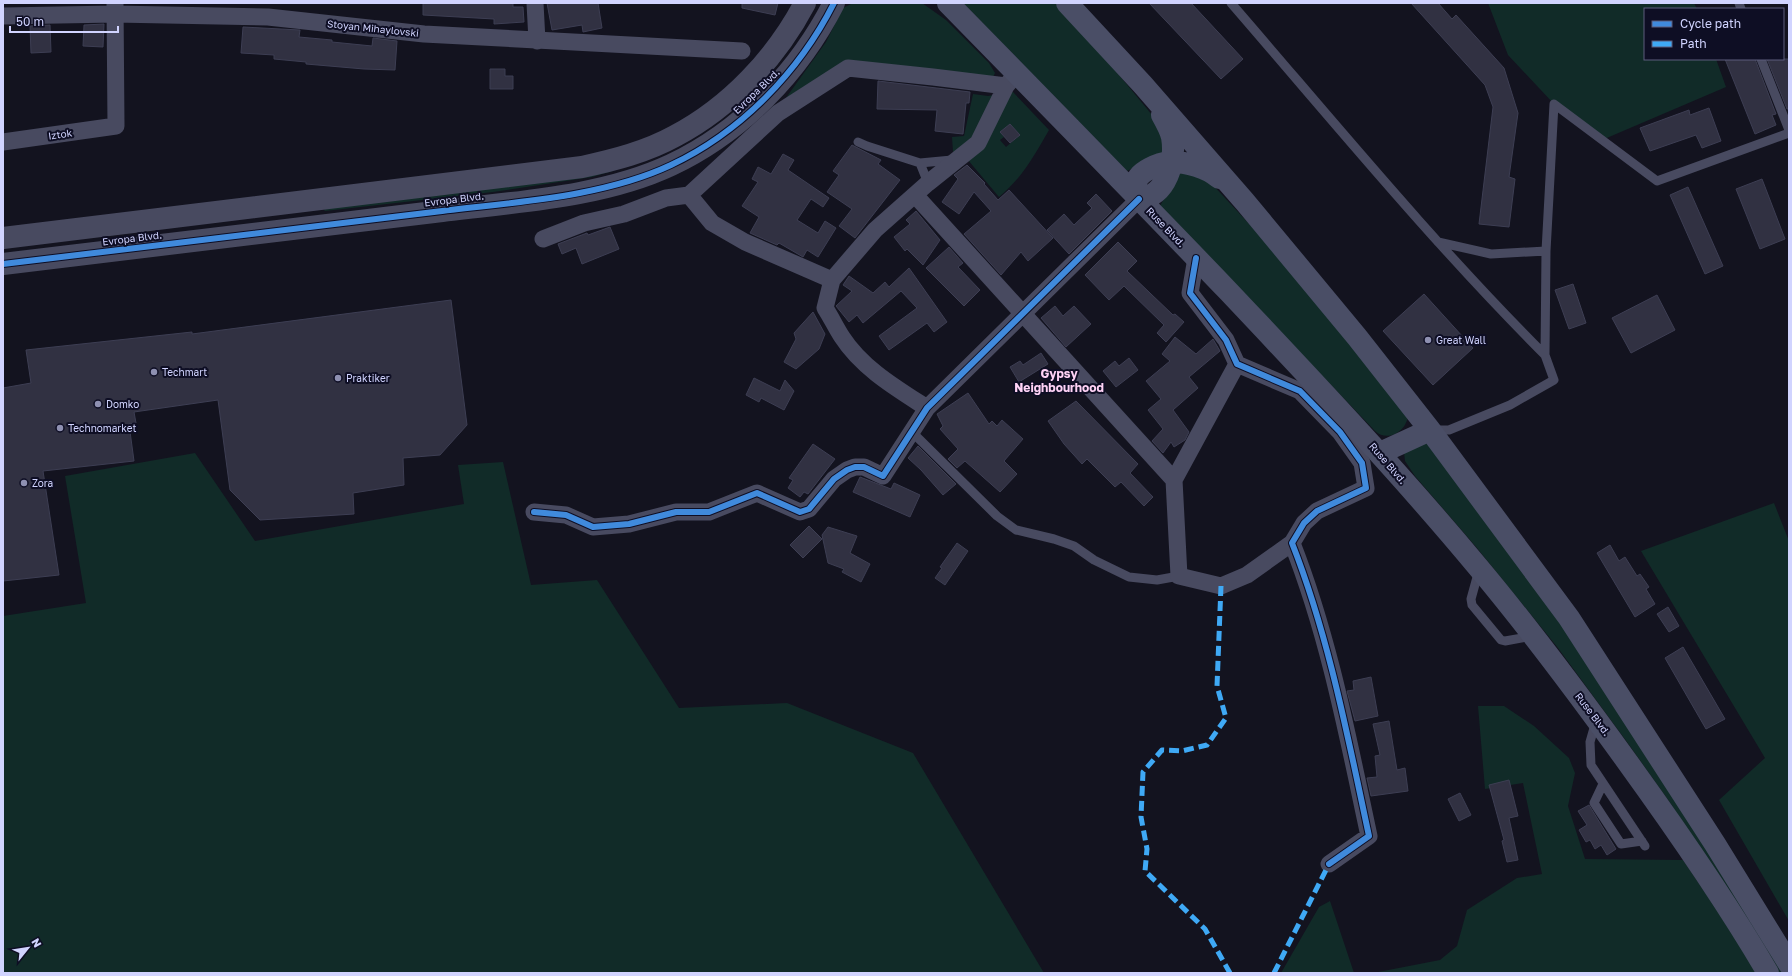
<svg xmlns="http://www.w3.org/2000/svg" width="1792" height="976" viewBox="0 0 1792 976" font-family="'Golos Text',sans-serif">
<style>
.green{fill:#112b28;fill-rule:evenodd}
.building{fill:#313142;stroke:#3d3e53}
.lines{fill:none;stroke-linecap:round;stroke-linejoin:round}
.service{stroke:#484a60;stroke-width:9}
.minor{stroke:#484a60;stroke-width:17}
.tertiary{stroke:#484a60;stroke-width:22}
.secondary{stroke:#4a4e66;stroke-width:22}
.quiet{stroke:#3fa9f5;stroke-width:5;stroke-dasharray:10 5;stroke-linecap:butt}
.cycleway-casing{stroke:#0e0e24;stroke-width:8}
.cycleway{stroke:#408adc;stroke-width:6}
.poi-dot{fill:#8e90b1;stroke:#0e0e24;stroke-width:1.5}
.labels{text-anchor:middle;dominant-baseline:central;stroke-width:4;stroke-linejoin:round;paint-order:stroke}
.street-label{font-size:10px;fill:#d1d4ff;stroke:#0e0e24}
.poi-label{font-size:10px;fill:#d1d4ff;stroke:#0e0e24;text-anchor:start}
.quarter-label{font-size:12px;font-weight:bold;fill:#ffd3f6;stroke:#0e0e24}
</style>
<rect width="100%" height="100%" fill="#13131f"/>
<path class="green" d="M816,3C791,51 770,79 728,113L613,171L592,177L493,192L325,211L324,210L325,208L670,140Z
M853,3H922L946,20L989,63L995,73L992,79L852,62L778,109L826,42L843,8Z
M963,3H1058L1068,13L1157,121L1166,152L1127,171Z
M1488,3H1694L1697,9H1645V59H1716L1726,87L1602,140L1554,104L1508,55Z
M1013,92L1049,130C1034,156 1023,177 999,197L968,160L953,152L952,137L964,136L973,94L988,96ZM1010,124L1020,135L1006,147L1000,140L1004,137L1000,132Z
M1187,172L1212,184L1291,269L1408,415C1407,431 1388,443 1375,431L1160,206L1178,174Z
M1429,442L1533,578L1787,973H1778L1671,804L1627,742L1558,648L1477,548L1415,476L1405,461L1404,452Z
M195,453L255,541L464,504L458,465L503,462L531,585L597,580L679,708L787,703L913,753L1044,973H3V616L86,603L65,476Z
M1774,503L1789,541V921L1719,800L1765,758L1641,551Z
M1478,706H1504L1534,726L1569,758L1575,773L1568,806L1585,859L1683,860L1743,948L1758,973H1373L1440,960L1457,946L1467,910L1517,878L1542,874L1523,783L1485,789Z
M1330,901L1354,973H1281L1319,907Z"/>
<path class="building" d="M423,3H513V7H523L524,22L494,24V19L423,15Z
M547,3H598L602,28L583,32L582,25L552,30Z
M742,3H778L775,15L742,8Z
M1149,3H1191L1243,59L1221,79Z
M1411,3H1438L1452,19L1456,15L1504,68L1518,113L1509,177L1515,179L1509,227L1479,224L1493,107L1485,85Z
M104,24L103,47L83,46L84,25Z
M50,25L51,52L31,53L30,26Z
M243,27L300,30L299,37L332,40V42L372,46L373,38L397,41L395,70L364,69L306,64V62L274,59V55L241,53Z
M1725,59H1755L1776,114L1772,115L1776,125L1755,134Z
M1767,59H1789V109H1787Z
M490,69H505V76H513V89H490Z
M878,81L970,92L969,103H966L963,134L935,131L937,110L877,109Z
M1709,108L1721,141L1702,148L1696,135L1650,151L1640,128L1689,110L1690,115Z
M1010,124L1020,135L1010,143L1000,132Z
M852,145L881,160L878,164L900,180L855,238L839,226L852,209L827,192L839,175L833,171Z
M783,154L794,160L788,170L829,198L823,207L811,199L797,220L818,233L825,221L836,228L818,257L807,250L803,257L779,243L777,245L750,233L759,217L742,206L758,182L752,179L758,167L771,174Z
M967,165L985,183L984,184L998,200L1009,190L1053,238L1028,261L1021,252L1001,275L964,234L991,211L974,192L959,214L942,202L958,179L954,175Z
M1762,179L1785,239L1760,249L1736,189Z
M1688,187L1723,266L1705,274L1670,195Z
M1096,194L1112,211L1069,254L1047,230L1064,214L1074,225L1092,208L1087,203Z
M916,211L940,240L923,265L907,249L905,251L894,237L910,224L906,220Z
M610,227L619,249L582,264L576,248L562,254L558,244L587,233L588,235Z
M1118,242L1137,261L1127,271L1173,315L1175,314L1184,322L1166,342L1157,333L1164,325L1124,286L1109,300L1085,275Z
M949,247L963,263L958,267L980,290L964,306L926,268Z
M909,268L947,322L934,332L927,323L889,350L879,336L917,308L901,291L863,323L857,315L849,322L836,306L852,291L843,285L849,276L873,293L885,282L889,287Z
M1573,284L1586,323L1569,329L1555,290Z
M1424,294L1473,348L1433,385L1383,331Z
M1657,295L1675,330L1631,353L1612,318Z
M451,300L467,425L440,455L403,458L404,485L353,493L354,514L260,520L230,490L218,400L134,412L136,423L129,424L134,461L43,471L59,575L3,581V388L31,383L26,350L192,332V334Z
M1055,306L1063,316L1074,306L1091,324L1066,347L1041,318Z
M813,312L825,334L819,349L796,369L784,362L796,339L794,333Z
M1175,337L1196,354L1213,339L1220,351L1189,377L1198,388L1173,410L1189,432L1185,440L1174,447L1171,442L1163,453L1152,441L1163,429L1148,410L1161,399L1146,381L1170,361L1162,354Z
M1041,353L1048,364L1019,382L1010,367L1020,361L1023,365Z
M1129,358L1138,370L1116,387L1103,371L1115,361L1119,366Z
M754,378L780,391L785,380L794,391L784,410L761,398L759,402L746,395Z
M968,393L989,424L992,421L997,426L1002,420L1023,439L1004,461L1017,474L1000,492L965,461L957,468L948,459L958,449L940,429L943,426L937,414Z
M1076,401L1138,464L1130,473L1153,497L1144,506L1121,482L1115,487L1087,459L1082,464L1064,444L1048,421Z
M813,444L835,459L808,494L804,492L800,497L788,488L793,480L789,478Z
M918,446L956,484L943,495L921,470L908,458Z
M860,477L891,489L894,483L920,495L910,517L853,492Z
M809,526L822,539L803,558L790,545Z
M828,527L857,536L850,553L870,564L861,582L842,572L844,569L828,563L822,535Z
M957,543L968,551L945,585L935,578L942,568L940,567Z
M1610,545L1619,561L1625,557L1637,576L1640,574L1649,587L1646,589L1655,604L1635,617L1597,553Z
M1668,607L1679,626L1669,632L1657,614Z
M1683,647L1725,719L1706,729L1665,658Z
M1371,677L1378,716L1355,721L1347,691L1354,690L1353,681Z
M1389,721L1397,770L1405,768L1408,791L1371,796L1367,778L1377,777L1375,756L1380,755L1373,724Z
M1509,780L1518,816L1509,818L1518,860L1507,862L1502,841L1504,840L1489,785Z
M1460,793L1471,815L1459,821L1448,799Z
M1589,805L1616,849L1607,855L1601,845L1595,849L1590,840L1586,842L1579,830L1587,825L1578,811Z"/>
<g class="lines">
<path class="service" d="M1231,3C1334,122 1434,244 1545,355
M1739,3L1741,9
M1761,59L1789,130
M1554,104L1657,181L1789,133
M858,142L867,146L920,163L928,183
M920,163L952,160
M1438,242L1491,254L1546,251
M1433,430H1449L1510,405L1554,380L1545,355L1546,251L1554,104
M912,432L997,516L1016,530L1054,539L1074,546L1094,560L1129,577L1157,580L1179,576
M1479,570L1471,599L1472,605L1501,640L1505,641L1533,636
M1596,721L1590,742L1591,765L1645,846
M1603,784L1594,803L1621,844L1642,841"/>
<path class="minor" d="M535,3L537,41
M3,16L115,14L268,17L424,34L742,51
M3,142L116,126L115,3
M689,195L778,113L848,68L933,77L1006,86
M915,195L1174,480
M543,239L584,223L624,214L666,198L689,195L712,223L745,242L832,280
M1196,258L1190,293L1226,340L1237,364L1300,391L1340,432L1362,463L1366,488L1317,511L1304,523L1292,543C1329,637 1348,738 1369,836L1329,864
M1237,364L1174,480L1179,576L1221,586L1247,575L1292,543
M927,408C896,388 862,368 842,337C836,328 831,317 825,308L832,280L875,230L928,183L978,143L1006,86L1017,73
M534,512L566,515L593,527L629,524L676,512H709L757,493L800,512L809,509L834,479L847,470L855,467H864L883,476L927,408L1139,199"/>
<path class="tertiary" d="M3,238L582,167C614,160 646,152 675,136C730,107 776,58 805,3
M3,264C147,246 291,230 434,212C512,202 601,198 671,165C741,132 799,72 834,3"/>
<path class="secondary" d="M948,3C1042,99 1136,195 1229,292C1314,382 1399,472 1478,567C1530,629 1579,695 1626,760C1676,829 1725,899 1768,973
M1067,3L1143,85L1245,202L1357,337L1430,430L1569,618L1715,844L1789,964
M1162,115C1166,122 1170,129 1172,137C1176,161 1167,196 1139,199C1137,194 1135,189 1136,184C1137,171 1160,163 1170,162C1187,162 1207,167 1219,178
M1380,453L1430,430"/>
<path class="quiet" d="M1221,586L1217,686L1226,718L1207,745L1182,751L1162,750L1143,772L1141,817L1147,849L1145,871L1205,929L1230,973
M1274,973L1329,864"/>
<defs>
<path id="cycleway" d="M1196,258L1190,293L1226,340L1237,364L1300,391L1340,432L1362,463L1366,488L1317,511L1304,523L1292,543C1329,637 1348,738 1369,836L1329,864
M3,264C147,246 291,230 434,212C512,202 601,198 671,165C741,132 799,72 834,3
M534,512L566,515L593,527L629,524L676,512H709L757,493L800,512L809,509L834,479L847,470L855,467H864L883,476L927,408L1139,199"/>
</defs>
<use href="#cycleway" class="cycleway-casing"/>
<use href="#cycleway" class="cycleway"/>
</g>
<g class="poi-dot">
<circle cx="1428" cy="340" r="4"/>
<circle cx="154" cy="372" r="4"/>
<circle cx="338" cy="378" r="4"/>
<circle cx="98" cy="404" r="4"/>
<circle cx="60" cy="428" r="4"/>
<circle cx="24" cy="483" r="4"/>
</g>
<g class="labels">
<g class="street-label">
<text transform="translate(373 28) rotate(6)">Stoyan Mihaylovski</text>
<text transform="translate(756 91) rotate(-44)">Evropa Blvd.</text>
<text transform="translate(60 134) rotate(-8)">Iztok</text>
<text transform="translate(454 199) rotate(-7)">Evropa Blvd.</text>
<text transform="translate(1166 227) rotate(46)">Ruse Blvd.</text>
<text transform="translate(132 238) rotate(-7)">Evropa Blvd.</text>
<text transform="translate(1388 463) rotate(49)">Ruse Blvd.</text>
<text transform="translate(1593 714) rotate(53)">Ruse Blvd.</text>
</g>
<g class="poi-label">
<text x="1436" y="340">Great Wall</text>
<text x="162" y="372">Techmart</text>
<text x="346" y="378">Praktiker</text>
<text x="106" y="404">Domko</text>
<text x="68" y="428">Technomarket</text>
<text x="32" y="483">Zora</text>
</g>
<g class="quarter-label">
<text x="1059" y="373">Gypsy<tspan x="1059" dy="14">Neighbourhood</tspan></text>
</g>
</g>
<rect width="1792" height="976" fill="none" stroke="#d1d4ff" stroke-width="8"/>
<rect x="1644" y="8" width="140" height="52" fill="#0e0e24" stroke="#5c5d7c"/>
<rect x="1652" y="21" width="20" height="6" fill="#408adc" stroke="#5c5d7c"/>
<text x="1680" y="28" font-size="12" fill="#d1d4ff">Cycle path</text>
<rect x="1652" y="41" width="20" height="6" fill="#3fa9f5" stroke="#5c5d7c"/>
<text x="1680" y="48" font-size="12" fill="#d1d4ff">Path</text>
<g transform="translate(28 948) rotate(60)" stroke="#0e0e24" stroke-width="3" paint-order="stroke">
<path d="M0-3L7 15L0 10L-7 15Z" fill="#d1d4ff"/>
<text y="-6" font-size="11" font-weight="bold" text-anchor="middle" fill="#d1d4ff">N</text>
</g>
<path d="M10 26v6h108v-6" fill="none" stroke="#d1d4ff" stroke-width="2"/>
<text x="16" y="26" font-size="12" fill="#d1d4ff" stroke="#0e0e24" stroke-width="3" paint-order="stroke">50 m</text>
</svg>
